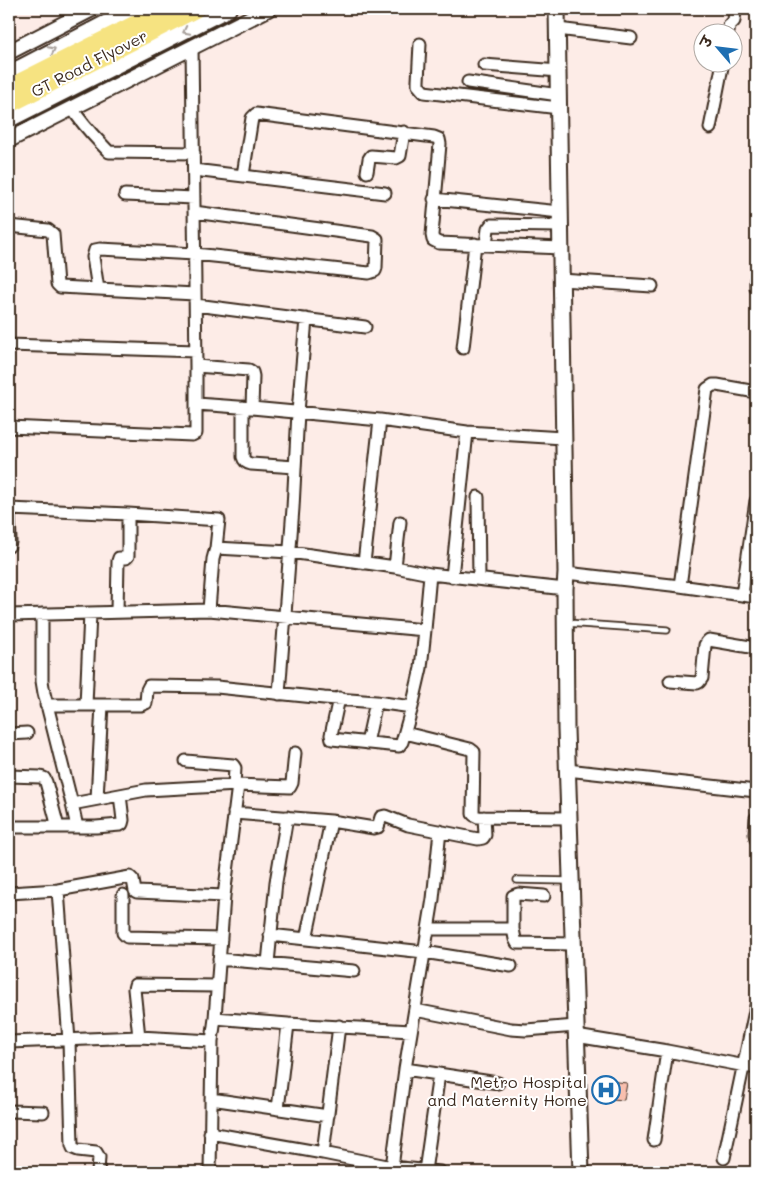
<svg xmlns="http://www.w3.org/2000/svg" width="765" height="1181" viewBox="0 0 765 1181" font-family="Mali,'Playpen Sans Deva',sans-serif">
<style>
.building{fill:#f8bfae;stroke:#3b2a1e}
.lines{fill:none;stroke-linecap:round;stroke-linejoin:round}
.service-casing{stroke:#3b2a1e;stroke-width:9}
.minor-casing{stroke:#3b2a1e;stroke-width:15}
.tertiary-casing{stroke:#3b2a1e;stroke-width:18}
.secondary-casing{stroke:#3b2a1e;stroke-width:19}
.trunk-casing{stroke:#3b2a1e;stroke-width:21}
.service{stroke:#fff;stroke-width:5.5}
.minor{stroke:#fff;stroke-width:11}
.tertiary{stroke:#fff;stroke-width:14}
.secondary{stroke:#fff;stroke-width:15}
.trunk{stroke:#f6e381;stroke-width:18}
.oneway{stroke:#a79f9a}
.labels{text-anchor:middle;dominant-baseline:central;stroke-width:4;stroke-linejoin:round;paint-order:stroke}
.street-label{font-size:16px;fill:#3b2a1e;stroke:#fff}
.poi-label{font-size:16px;fill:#3b2a1e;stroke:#fff;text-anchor:end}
</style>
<rect width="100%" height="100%" fill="#fdece7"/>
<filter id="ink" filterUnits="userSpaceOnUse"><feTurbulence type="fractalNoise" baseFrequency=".02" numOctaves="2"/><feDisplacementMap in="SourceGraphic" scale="10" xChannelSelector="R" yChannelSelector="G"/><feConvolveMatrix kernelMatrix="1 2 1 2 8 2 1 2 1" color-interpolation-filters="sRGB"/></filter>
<g filter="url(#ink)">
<path class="building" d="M600,1080L627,1083L624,1100L600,1098Z"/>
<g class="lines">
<defs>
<path id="service" d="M567,623L667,630
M517,880L569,881"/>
<path id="minor" d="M558,29L631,38
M728,32L729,26L734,21L735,9
M420,44L418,81V85L424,92L559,108
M484,65L559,71
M468,82L559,95
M72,108C83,126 95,137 109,152L194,153
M710,128L723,62
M194,170L385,193
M367,172L369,159L371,156L396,158L400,156L404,132
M243,175L252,118L256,114L434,137L439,139L440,144L432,235L433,240L439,243L561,248
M125,195L194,198
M434,199L560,212
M9,226L48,230L53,234L57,284L60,287L195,294
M486,244L488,229L491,225L560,226
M756,279V288
M561,280L652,286
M98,289L93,257L95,250L100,249L195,254L369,273L375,271L376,268L377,239L372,236L194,212
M196,305L365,327
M9,345L196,351
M463,348L475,244
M196,366L249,370L252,372L253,376L252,408
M197,404L252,408L380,420L467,432L563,438
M243,407V457C244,461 246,463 251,464L295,467
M9,427L192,435L196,433V366L192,47
M478,497L479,579
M9,509L128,514L219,520L216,548L213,559L209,610
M9,546L10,542L9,509
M216,548L290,552L395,567L430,574
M364,563L380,420
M395,567L400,522
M566,573L680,586L756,597
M452,577L467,432
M680,586L707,389L713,385H717L756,392
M742,595L756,501
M117,611L118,561L119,558H126L128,556V514
M42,614V681L44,693L72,804L77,827
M9,615L209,610L425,630L430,574L565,589
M670,681L697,683L699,682L702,678L705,645L707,642L709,640L756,648
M279,694L293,508L298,412L306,319
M339,698L331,735L332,739L399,746L402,742L412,707L421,668L425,630
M46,705H141L146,703L147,690L149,686L217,687L324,698L376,702L412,707
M86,705L90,613
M405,733L470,749L474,752L473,814L474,815L478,817L569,818
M9,734L27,733
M367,743L376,702
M186,761L233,765L235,768L234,785
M567,770L756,791
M9,776L40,777L44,778L46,782L58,827
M97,799L102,705
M72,804L146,790L238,785L290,787L292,783L295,753
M234,813L331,821L374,828L378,827L381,817L385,816L408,825L478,839L483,838L485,835L484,817
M756,818L755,834L756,839
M9,827H96L120,825L122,824L123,820L120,795
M58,890L69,1041L72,1145L73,1148L78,1150L96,1152L99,1157L98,1172
M9,893L58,890L130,877L133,880L135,891L137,892L224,896
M123,895V933L127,937L221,939
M428,929H513L515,939L517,943L573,944
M513,929V896L518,894L544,896
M270,935L424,952L511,966
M306,939L331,821
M219,959L354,971
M268,963L276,882L287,817
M415,1010L511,1029L526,1030L576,1026
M215,1018L224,896L238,785
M576,1036L667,1051L756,1068
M139,1037L134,989L135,985L217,986
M9,1042L139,1037L212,1041L215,1018L288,1024L411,1031
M405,1069L498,1083
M211,1099L328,1116
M278,1109L288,1024
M9,1111L43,1112
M210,1133L323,1153L392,1167L440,1172
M654,1140L667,1051
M323,1153L339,1026
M724,1158L756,1006
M392,1167L405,1069L433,899L440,831
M425,1171L439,1074
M210,1172L212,1041"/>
<path id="tertiary" d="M9,52L92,9
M9,73L132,9
M9,120L229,9
M9,140L268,9"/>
<path id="secondary" d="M557,9L566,573L565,589L566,729L581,1172"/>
<path id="trunk" d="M9,88L166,9
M9,104L195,9"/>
</defs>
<use href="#service" class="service-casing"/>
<use href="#minor" class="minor-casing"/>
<use href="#tertiary" class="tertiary-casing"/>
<use href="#secondary" class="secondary-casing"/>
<use href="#trunk" class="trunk-casing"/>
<use href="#service" class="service"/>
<use href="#minor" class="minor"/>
<use href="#tertiary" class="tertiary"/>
<use href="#secondary" class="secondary"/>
<use href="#trunk" class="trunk"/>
</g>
<defs><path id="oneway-chevron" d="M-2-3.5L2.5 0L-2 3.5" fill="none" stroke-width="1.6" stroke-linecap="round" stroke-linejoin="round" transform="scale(1.25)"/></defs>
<g class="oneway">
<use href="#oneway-chevron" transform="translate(186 31) rotate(153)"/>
<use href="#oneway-chevron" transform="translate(52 50) rotate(-27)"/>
</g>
</g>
<defs>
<symbol id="hospital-ring" viewBox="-11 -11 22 22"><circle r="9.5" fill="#fff" stroke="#1f6fb2" stroke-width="1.5"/><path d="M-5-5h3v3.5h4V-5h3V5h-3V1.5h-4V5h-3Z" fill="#1f6fb2"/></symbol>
</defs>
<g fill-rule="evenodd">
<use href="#hospital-ring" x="590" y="1074" width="32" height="32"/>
</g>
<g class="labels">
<g class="street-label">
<text transform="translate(89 63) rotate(-27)">GT Road Flyover</text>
</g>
<g class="poi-label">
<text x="587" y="1081">Metro Hospital<tspan x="587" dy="18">and Maternity Home</tspan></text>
</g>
</g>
<rect width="765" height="1181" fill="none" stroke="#fff" stroke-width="30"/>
<rect x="15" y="15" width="735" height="1151" fill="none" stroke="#3b2a1e" stroke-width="2" filter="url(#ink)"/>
<g transform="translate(718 48) rotate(298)"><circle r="24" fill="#ffffff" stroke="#b1aaa5"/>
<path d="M0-4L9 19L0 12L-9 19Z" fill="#1f6fb2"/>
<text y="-8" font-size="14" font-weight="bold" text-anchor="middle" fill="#3b2a1e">उ</text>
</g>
</svg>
